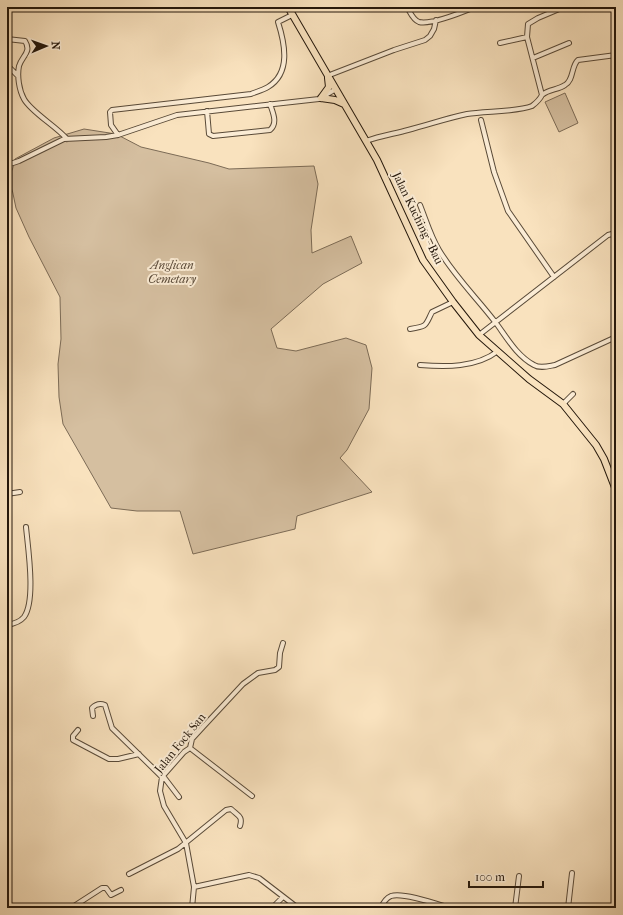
<svg xmlns="http://www.w3.org/2000/svg" width="623" height="915" viewBox="0 0 623 915" font-family="'IM FELL French Canon',serif">
<style>
.green{fill:#d5bfa0;stroke:#7c6b56}
.lines{fill:none;stroke-linecap:round;stroke-linejoin:round}
.minor-casing{stroke:#594a38;stroke-width:6}
.primary-casing{stroke:#24170b;stroke-width:8}
.minor{stroke:#fbecd5;stroke-width:4}
.primary{stroke:#f9e2be;stroke-width:6}
.labels{text-anchor:middle;dominant-baseline:central;stroke-width:4;stroke-linejoin:round;paint-order:stroke}
.street-label{font-size:12px;fill:#24170b;stroke:#fbecd5}
.park-label{font-size:12px;font-style:italic;fill:#594938;stroke:#fbecd5}
</style>
<rect width="100%" height="100%" fill="#f9e2be"/>
<filter id="stains"><feTurbulence type="fractalNoise" baseFrequency=".005" numOctaves="4"/><feColorMatrix values="0 0 0 0 .2 0 0 0 0 .09 0 0 0 0 .02 0 0 0 .5 -.17"/></filter>
<radialGradient id="worn" r=".72"><stop offset=".6" stop-color="#630" stop-opacity="0"/><stop offset="1" stop-color="#630" stop-opacity=".3"/></radialGradient>
<path class="green" d="M565,93L578,123L559,132L545,102Z
M84,129L116,134L141,147L209,163L229,169L314,166L318,184L311,230L312,253L351,236L362,263L323,284L271,329L277,348L296,351L346,338L366,345L372,368L369,409L347,450L340,458L372,492L297,516L295,529L193,554L180,511H137L111,508L63,424L59,397L58,364L61,339L60,297L29,237L16,208L12,189V171L15,159L54,138Z"/>
<g class="lines">
<defs>
<path id="minor" d="M407,7C410,12 413,20 419,22C431,25 463,12 475,7
M7,39L25,41C32,52 22,56 19,66C17,76 19,90 24,99C31,112 56,126 67,139
M500,43L527,37
M533,58L569,43
M7,65L18,76
M327,76L394,50L425,40L430,36L434,29L436,20
M542,95C549,89 558,90 565,85C574,80 571,66 578,60L616,55
M207,111L209,134L213,136L270,130C278,123 273,113 270,104
M481,120L494,172L508,211L554,277
M118,135L111,125L110,112L112,110L251,94C256,92 263,90 268,87C291,73 285,44 278,22L292,15
M366,141C380,136 393,134 408,130C428,125 447,118 467,114C484,111 518,112 532,106C536,103 540,99 542,95L527,37L528,24L538,18L564,7
M7,165L19,161L64,139L106,137L118,135L177,115L319,99L336,89
M420,205C426,220 431,237 439,250C455,277 477,298 496,323C507,338 517,356 534,365C540,369 549,366 555,365L616,337
M410,329C428,326 425,326 432,312L453,302
M479,335L608,235L612,234L616,236
M420,365C445,367 476,368 498,351
M563,404L573,394
M7,494L20,492
M7,625C13,624 20,622 24,617C36,601 28,548 26,527
M93,716L92,708C96,704 100,703 105,705L112,728L162,777
M78,730L73,736V740L109,759H118L139,754
M190,748L252,796
M163,776L179,797
M129,874L178,849L226,810L231,809C238,816 243,816 240,826
M194,887L249,875L259,878L298,908
M71,908L102,888H106L111,895L121,890
M192,908L194,887L186,843L164,806L160,791L162,777L184,752L190,748L192,739L203,727L243,684L258,673L275,670L279,667L280,653L283,643
M272,908L283,897
M381,908C383,903 386,898 391,896C403,892 437,904 450,908
M515,908L519,876
M568,908L572,873"/>
<path id="primary" d="M288,7L377,160L423,260L453,302L479,335L529,379L563,404L596,445L604,459L616,490
M321,98L329,87L328,78
M321,98L335,100L344,104"/>
</defs>
<use href="#minor" class="minor-casing"/>
<use href="#primary" class="primary-casing"/>
<use href="#minor" class="minor"/>
<use href="#primary" class="primary"/>
</g>
<g class="labels">
<g class="street-label">
<text transform="translate(418 218) rotate(64)">Jalan Kuching - Bau</text>
<text transform="translate(180 743) rotate(-51)">Jalan Fock San</text>
</g>
<g class="park-label">
<text x="172" y="265">Anglican<tspan x="172" dy="14">Cemetary</tspan></text>
</g>
</g>
<rect width="623" height="915" fill="none" stroke="#f9e2be" stroke-width="24"/>
<rect x="8" y="8" width="607" height="899" fill="none" stroke="#24170b" stroke-width="2"/>
<rect x="12" y="12" width="599" height="891" fill="none" stroke="#24170b"/>
<g transform="translate(46 46) rotate(88)" stroke="#fbecd5" stroke-width="3" paint-order="stroke">
<path d="M0-3L7 15L0 10L-7 15Z" fill="#24170b"/>
<text y="-6" font-size="11" font-weight="bold" text-anchor="middle" fill="#24170b">N</text>
</g>
<path d="M469 881v6h74v-6" fill="none" stroke="#24170b" stroke-width="2"/>
<text x="475" y="881" font-size="12" fill="#24170b" stroke="#fbecd5" stroke-width="3" paint-order="stroke">100 m</text>
<rect width="100%" height="100%" filter="url(#stains)"/>
<rect width="100%" height="100%" fill="url(#worn)"/>
</svg>
